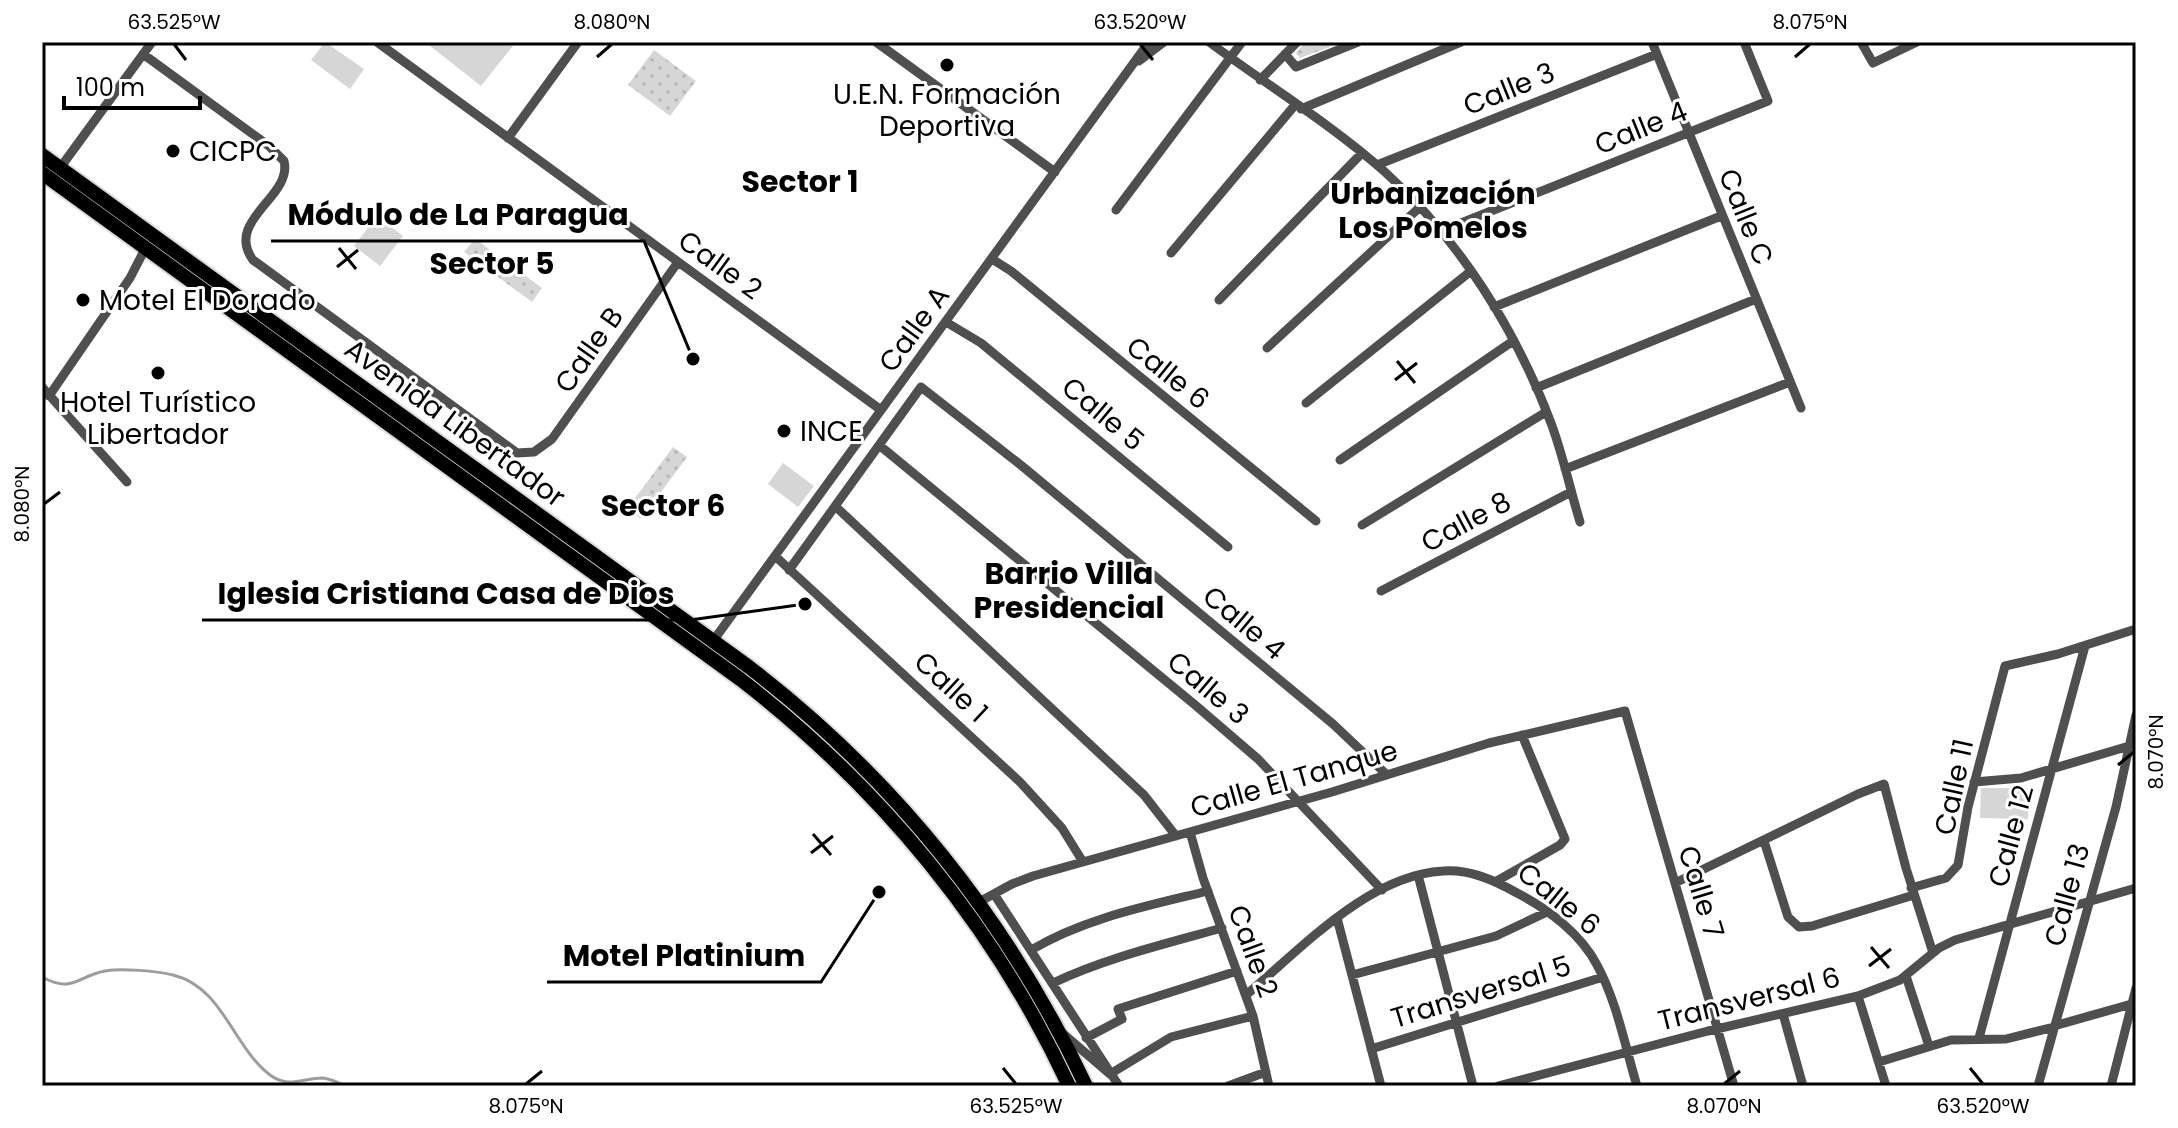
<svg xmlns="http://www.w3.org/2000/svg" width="2178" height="1128" viewBox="0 0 2178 1128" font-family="Poppins,sans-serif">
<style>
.grass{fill:url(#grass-dots)}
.pitch{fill:#d6d6d6}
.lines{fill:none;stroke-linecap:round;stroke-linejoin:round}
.stream{stroke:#9d9d9d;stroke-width:3}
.primary-casing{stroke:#dbdbdb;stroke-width:18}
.minor{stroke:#4f4f4f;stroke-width:9}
.primary{stroke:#000;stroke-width:14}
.ticks{fill:none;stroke:#000;stroke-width:3}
.poi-dot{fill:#000;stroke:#fff;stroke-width:3}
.labels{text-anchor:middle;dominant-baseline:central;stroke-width:6;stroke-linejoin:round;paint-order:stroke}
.street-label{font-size:28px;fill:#000;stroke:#fff}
.poi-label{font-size:28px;fill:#000;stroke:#fff;text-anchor:start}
.neighbourhood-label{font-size:30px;font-weight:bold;fill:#000;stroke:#fff}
.leader{fill:none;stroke:#000;stroke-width:3}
.callout-dot{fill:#000;stroke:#fff;stroke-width:3}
.callout-label{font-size:30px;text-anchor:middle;font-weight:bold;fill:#000;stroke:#fff;stroke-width:6;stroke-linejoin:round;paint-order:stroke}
.neatline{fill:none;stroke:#000;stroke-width:3}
.ticks-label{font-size:20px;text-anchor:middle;fill:#000}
</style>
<defs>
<pattern id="grass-dots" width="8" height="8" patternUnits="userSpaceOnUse" patternTransform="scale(2)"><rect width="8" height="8" fill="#d6d6d6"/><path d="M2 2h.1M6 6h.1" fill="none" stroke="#b6b6b6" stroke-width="1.8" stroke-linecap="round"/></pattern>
</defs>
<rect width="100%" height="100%" fill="#fff"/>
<path class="grass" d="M1305,42H1328L1330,47L1300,58L1296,53Z
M654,50L696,81L670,116L628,85Z
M475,239L542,288L532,302L464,252Z
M673,447L687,457L641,519L627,509Z"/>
<path class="pitch" d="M325,42L364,69L350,89L311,60Z
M425,42H516L481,86Z
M377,216L403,236L380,266L354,246Z
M783,463L814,486L798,507L768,484Z
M1981,788H2028V819L1980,818Z"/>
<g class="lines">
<path class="stream" d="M42,977C74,994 77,976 105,971C121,968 157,971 173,975C223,987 233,1047 270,1075C289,1089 302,1078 323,1078C331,1079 339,1083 346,1086"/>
<defs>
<path id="primary" d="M42,155L749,667C894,778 1008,920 1086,1086
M42,173L740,679C880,787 994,925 1069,1086"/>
</defs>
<use href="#primary" class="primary-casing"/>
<path class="minor" d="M377,42L881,410
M876,42L1055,172
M1209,42C1267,85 1331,124 1385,172C1459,239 1516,330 1551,423C1563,455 1570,489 1580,522
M1652,42L1801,408
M1861,42L1873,63L1917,42
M143,54L269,146L284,161C293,197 224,220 253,260L517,453L534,452L552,439L678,262
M1285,54L1296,67L1358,42
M1139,61L1164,42
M1260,80L1297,42
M1301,109L1461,42
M508,138L578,42
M1377,165L1657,54
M60,168L152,42
M1116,210L1242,42
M1441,231L1768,101L1744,42
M1171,253L1295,105
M992,259L1011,271L1316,521
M1219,300L1362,153
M1494,307L1721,216
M946,322L981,343L1228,547
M1267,348L1420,207
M42,387L127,482
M1536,388L1756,299
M49,396L130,278L145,249
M1306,403L1471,271
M879,445L1194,704L1258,759L1382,890
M1340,460L1513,341
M1565,469L1790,382
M835,506L1144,795L1176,836
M1362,525L1546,412
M775,556L1020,782L1062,828L1083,862
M789,570L921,387L1022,466L1333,724L1387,775
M1381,591L1571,492
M713,641L1149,42
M1974,782L2021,778L2136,744
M1190,832L1203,878L1253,1016L1269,1086
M1764,841L1788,917L1799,927L1812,926L1914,895
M1418,875L1473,1086
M1495,882L1560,845L1565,839L1522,735
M1675,883L1858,794L1884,784L1906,868L1933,953
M1911,888L1946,878L1958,865L1968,807L2005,666L2058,654L2136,629
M994,894L1119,1086
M979,902L1012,884L1033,876L1332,792L1489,743L1625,711L1734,1086
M1337,918L1381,1086
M1031,950C1085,918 1147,906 1208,891
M1352,975L1496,936L1547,912
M1906,976L1929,1046
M1053,983C1106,958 1165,944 1222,928
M1246,995C1300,950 1368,875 1443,871C1469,869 1494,880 1517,893C1548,909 1581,934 1597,965C1617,1002 1625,1046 1637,1086
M1858,996L1886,1086
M1783,1014L1803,1086
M2054,1026L2135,1003
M1061,1032L1110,1074L1171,1037L1253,1016
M1086,1038L1122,1019L1118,1009L1237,971
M1979,1038L2085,646
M1371,1049L1603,977
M1879,1062L1951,1040L2006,1039L2054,1027
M1228,1086L1266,1072
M1498,1086L1708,1031L1858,996L1900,980L1939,948L1955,940L2136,888
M2038,1086L2116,807L2136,715
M2111,1086L2136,988"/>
<use href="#primary" class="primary"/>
</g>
<path class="ticks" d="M174,44L186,60M1140,44L1153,60M597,57L612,44M1795,57L1810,44M339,248L356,269M337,267L358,250M1397,361L1415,383M1395,380L1417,363M44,504L60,492M2118,765L2134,752M813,834L831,855M811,853L833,836M1871,947L1889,968M1869,966L1891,949M1003,1068L1016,1084M1970,1068L1983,1084M526,1084L542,1071M1724,1084L1740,1071"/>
<g class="poi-dot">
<circle cx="947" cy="65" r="8"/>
<circle cx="173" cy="151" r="8"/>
<circle cx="83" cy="300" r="8"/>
<circle cx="158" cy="373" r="8"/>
<circle cx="784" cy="431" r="8"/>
</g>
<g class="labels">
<g class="street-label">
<text transform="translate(1509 89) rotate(-22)">Calle 3</text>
<text transform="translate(1641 128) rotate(-22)">Calle 4</text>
<text transform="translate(1746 217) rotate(68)">Calle C</text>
<text transform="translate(720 265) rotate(36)">Calle 2</text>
<text transform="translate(914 329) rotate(-54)">Calle A</text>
<text transform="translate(589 350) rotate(-55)">Calle B</text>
<text transform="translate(1168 373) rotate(39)">Calle 6</text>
<text transform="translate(1103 414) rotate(40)">Calle 5</text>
<text transform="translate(455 423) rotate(36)">Avenida Libertador</text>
<text transform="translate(1466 522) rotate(-28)">Calle 8</text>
<text transform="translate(1244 623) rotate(40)">Calle 4</text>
<text transform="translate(951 687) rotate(43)">Calle 1</text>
<text transform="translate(1208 688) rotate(40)">Calle 3</text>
<text transform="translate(1294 779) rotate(-16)">Calle El Tanque</text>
<text transform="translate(1954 787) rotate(-78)">Calle 11</text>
<text transform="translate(2011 836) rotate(-75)">Calle 12</text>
<text transform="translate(1701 892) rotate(73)">Calle 7</text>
<text transform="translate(2067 895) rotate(-75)">Calle 13</text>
<text transform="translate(1559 899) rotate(39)">Calle 6</text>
<text transform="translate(1253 951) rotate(70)">Calle 2</text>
<text transform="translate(1481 992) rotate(-17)">Transversal 5</text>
<text transform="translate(1749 999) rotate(-14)">Transversal 6</text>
</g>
<g class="poi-label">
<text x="947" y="94" text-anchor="middle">U.E.N. Formación<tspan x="947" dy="32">Deportiva</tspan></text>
<text x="189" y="151">CICPC</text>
<text x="99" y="300">Motel El Dorado</text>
<text x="158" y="402" text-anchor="middle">Hotel Turístico<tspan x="158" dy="32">Libertador</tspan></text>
<text x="800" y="431">INCE</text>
</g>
<g class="neighbourhood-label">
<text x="800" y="181">Sector 1</text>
<text x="1433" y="193">Urbanización<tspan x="1433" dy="34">Los Pomelos</tspan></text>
<text x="492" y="263">Sector 5</text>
<text x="663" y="505">Sector 6</text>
<text x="1069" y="573">Barrio Villa<tspan x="1069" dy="34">Presidencial</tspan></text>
</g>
</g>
<path class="leader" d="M693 359L644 241H271M805 604L690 620H202M879 892L821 982H547"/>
<g class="callout-dot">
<circle cx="693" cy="359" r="8"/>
<circle cx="805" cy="604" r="8"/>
<circle cx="879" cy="892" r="8"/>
</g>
<g class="callout-label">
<text x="458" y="225">Módulo de La Paragua</text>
<text x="446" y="604">Iglesia Cristiana Casa de Dios</text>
<text x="684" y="966">Motel Platinium</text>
</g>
<rect width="2178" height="1128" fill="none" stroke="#ffffff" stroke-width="88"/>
<path d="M64 96v12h136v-12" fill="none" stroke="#000000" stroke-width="4"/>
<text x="76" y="96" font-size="24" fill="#000000" stroke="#ffffff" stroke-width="6" paint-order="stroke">100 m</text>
<rect x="44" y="44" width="2090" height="1040" class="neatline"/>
<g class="ticks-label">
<text x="174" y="29">63.525°W</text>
<text x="612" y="29">8.080°N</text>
<text x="1140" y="29">63.520°W</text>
<text x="1810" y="29">8.075°N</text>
<text transform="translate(22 504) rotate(-90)" y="7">8.080°N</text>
<text transform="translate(2156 752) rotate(-90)" y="7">8.070°N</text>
<text x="526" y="1113">8.075°N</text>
<text x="1016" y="1113">63.525°W</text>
<text x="1724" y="1113">8.070°N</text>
<text x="1983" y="1113">63.520°W</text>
</g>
</svg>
